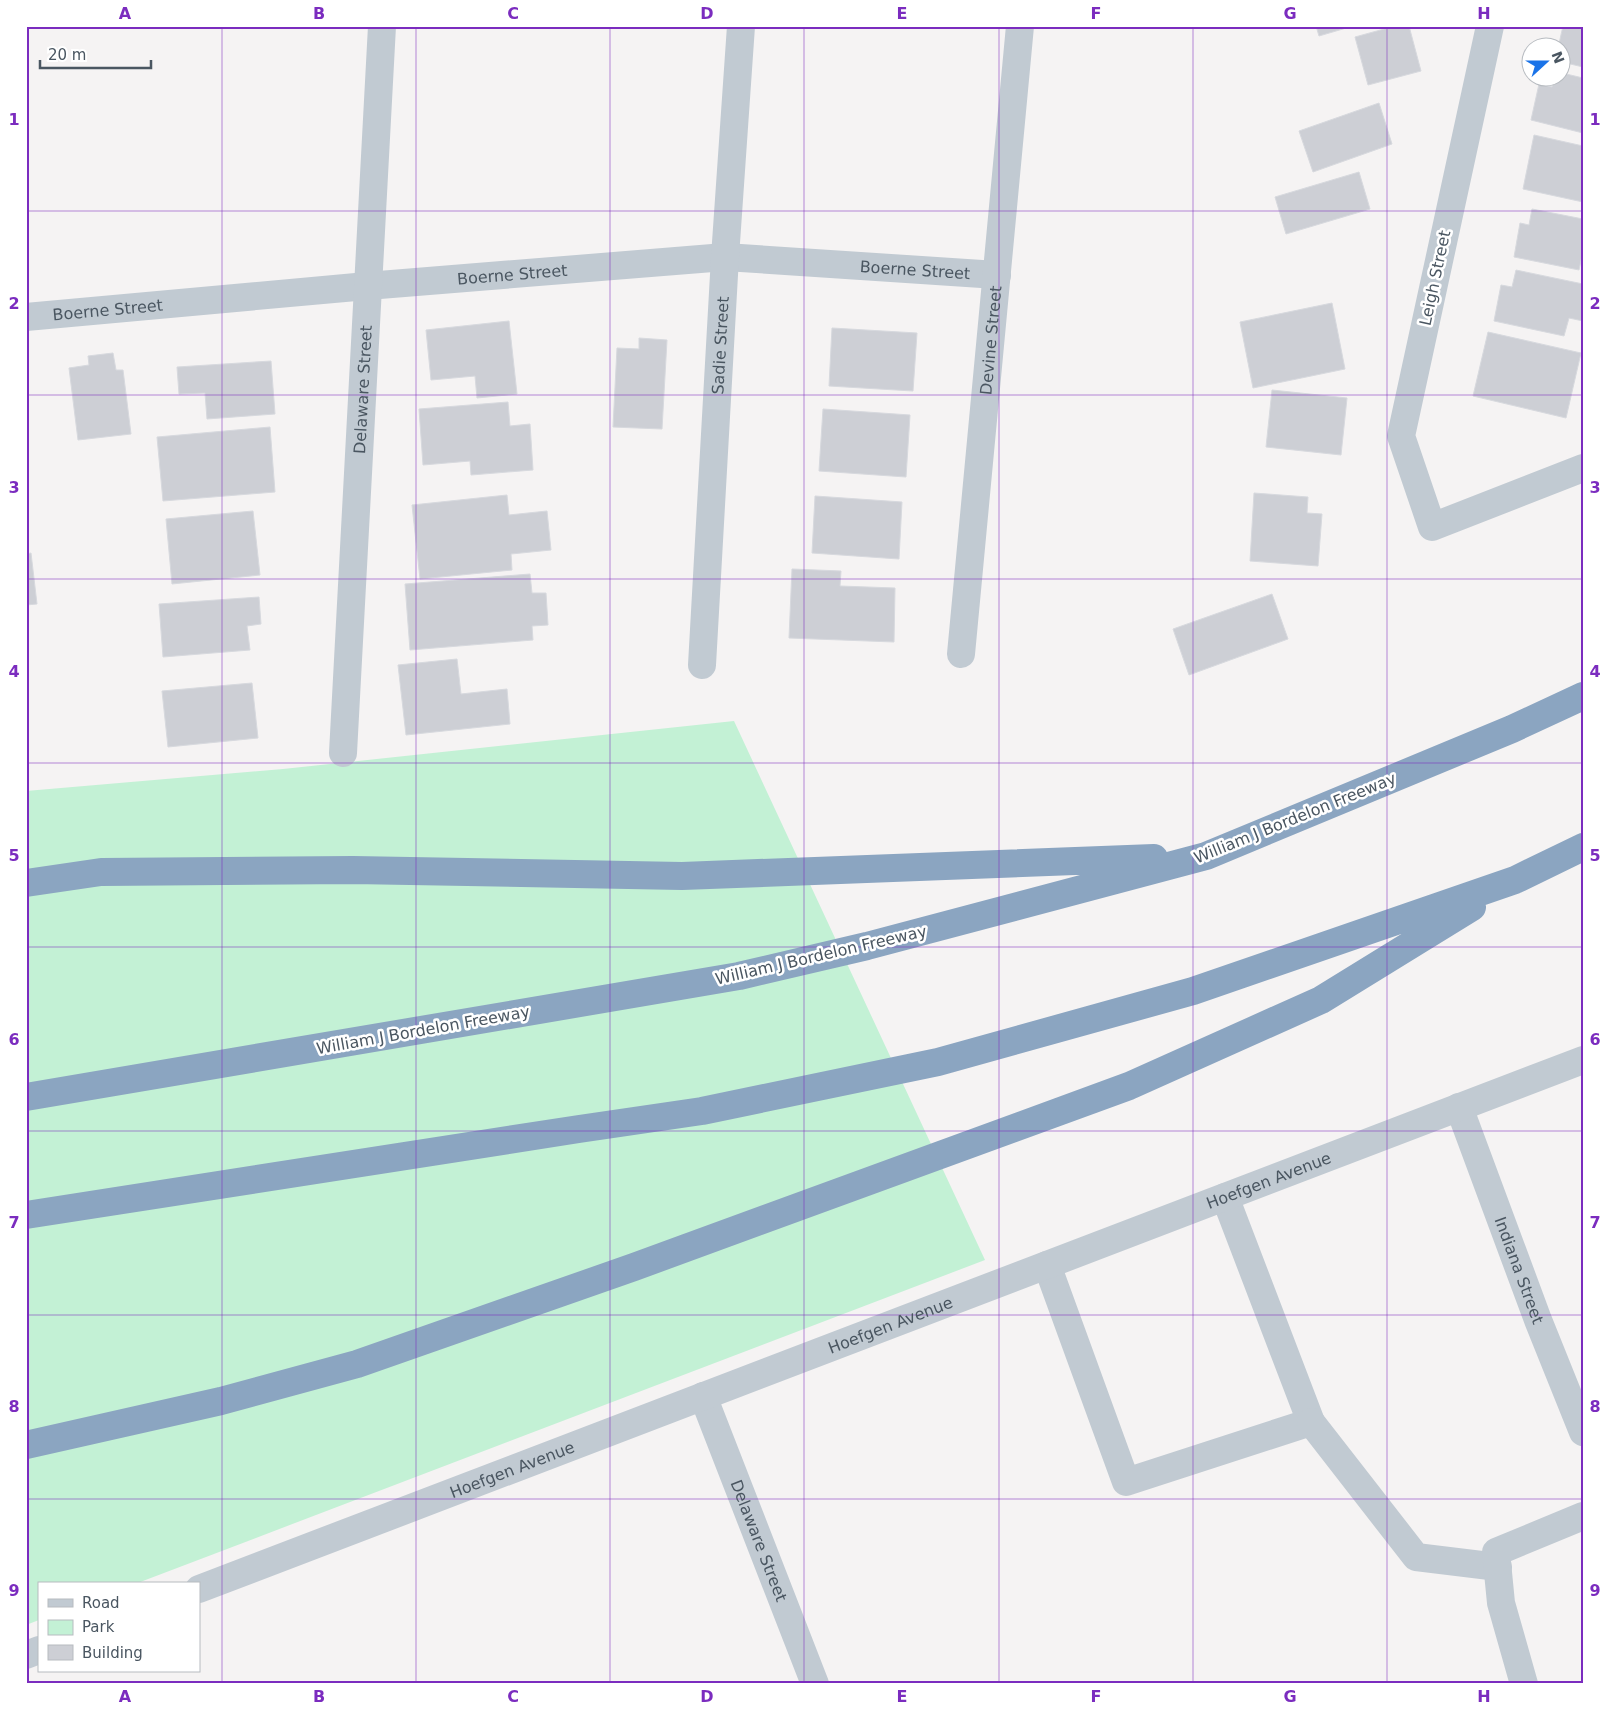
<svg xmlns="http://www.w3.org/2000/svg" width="1609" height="1710" viewBox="0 0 1609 1710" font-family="'DejaVu Sans',sans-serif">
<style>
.green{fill:#c3f1d5}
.building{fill:#cdcfd5;stroke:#d7d9de}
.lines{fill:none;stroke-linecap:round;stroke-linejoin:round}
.minor{stroke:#c1cad2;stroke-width:28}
.highway{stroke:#8ba5c1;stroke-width:28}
.grid{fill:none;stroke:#7b2cbf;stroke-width:1;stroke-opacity:0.55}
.labels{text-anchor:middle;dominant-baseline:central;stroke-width:5;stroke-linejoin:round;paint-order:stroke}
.street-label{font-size:16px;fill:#4a5661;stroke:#fff}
.neatline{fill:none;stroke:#7b2cbf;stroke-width:2}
.grid-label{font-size:16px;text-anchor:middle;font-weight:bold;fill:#7b2cbf}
</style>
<rect width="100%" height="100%" fill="#f5f3f3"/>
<path class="green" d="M734,721L985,1260L135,1584H39V1620L26,1625V791L283,769Z"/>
<path class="building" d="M1316,26H1353L1319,36Z
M1395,26H1409L1421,71L1368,85L1355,37Z
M1563,26H1583V67L1562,62V48H1558Z
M1562,73L1583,78V133L1531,120L1539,84L1552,87L1554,78H1562Z
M1379,103L1392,144L1313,172L1299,131Z
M1534,135L1583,146V202L1523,189Z
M1359,172L1370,209L1286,234L1275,197Z
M1532,209L1583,219V251L1579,270L1514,257L1520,223L1529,225Z
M1516,270L1583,284V321L1569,318L1564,336L1494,321L1501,285L1512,287Z
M1332,303L1345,369L1253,388L1240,322Z
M509,321L517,394L477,398L475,376L431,380L426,330Z
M832,328L917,333L913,391L829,386Z
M1488,332L1581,353L1566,418L1473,396Z
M639,338L667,340L662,429L613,427L617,348L639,349Z
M113,353L116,370H123L131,434L78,440L69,368L89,365L88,356Z
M271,361L275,414L207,419L205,393L179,394L177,367Z
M1272,390L1347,398L1341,455L1266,447Z
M508,402L510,426L530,424L533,470L471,475L470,461L423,465L419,409Z
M823,409L910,415L906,477L819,471Z
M270,427L275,492L163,501L157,437Z
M1254,493L1308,497L1307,513L1322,514L1318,566L1250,561Z
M507,495L509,515L547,511L551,550L511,554L512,570L420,579L412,505Z
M815,496L902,502L899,559L812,553Z
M253,511L260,575L172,584L166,519Z
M31,553L37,604L26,605V554Z
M792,569L841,571L840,586L895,588L894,642L789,638Z
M530,574L532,593H546L548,625L532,626L533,640L410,650L405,584Z
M1272,594L1288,639L1189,675L1173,629Z
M259,597L261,624L247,626L250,650L163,657L159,604Z
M457,659L461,694L507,689L510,724L406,735L398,665Z
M252,683L258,738L168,747L162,691Z"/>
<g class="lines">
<g class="minor">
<path d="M1490,26L1401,436L1432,527L1583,468"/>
<path id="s1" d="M26,317L367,286L725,257L997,275"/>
<path id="s2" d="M961,654L1020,26"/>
<path id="s3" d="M702,665L725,257L741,26"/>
<path id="s4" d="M343,753L382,26"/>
<path id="s5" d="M1459,1107L1538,1320L1583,1432"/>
<path d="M1047,1265L1126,1482L1311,1422L1225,1197"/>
<path id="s6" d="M703,1396L815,1684"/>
<path d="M1311,1422L1416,1557L1498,1567"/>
<path id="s7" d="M199,1589L1583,1060"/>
<path d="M26,1655L39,1650"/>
<path d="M1524,1684L1501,1603L1496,1552L1583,1516"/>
</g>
<path class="highway" d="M26,883L101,872L353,870L682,876L1154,858
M26,1097L739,976L867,946L1206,856L1512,729L1583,696
M26,1215L579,1129L702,1111L938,1062L1193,991L1515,880L1583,847
M26,1445L221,1401L357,1364L634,1267L1129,1086L1321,1000L1472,907"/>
</g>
<path class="grid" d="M222,26V1684M416,26V1684M610,26V1684M804,26V1684M999,26V1684M1193,26V1684M1387,26V1684M26,211H1583M26,395H1583M26,579H1583M26,763H1583M26,947H1583M26,1131H1583M26,1315H1583M26,1499H1583"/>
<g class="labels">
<g class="street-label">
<text stroke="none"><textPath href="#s1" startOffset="892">Boerne Street</textPath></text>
<text stroke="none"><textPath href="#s1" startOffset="488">Boerne Street</textPath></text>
<text transform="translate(1435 278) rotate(-78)">Leigh Street</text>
<text stroke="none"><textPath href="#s1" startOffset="82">Boerne Street</textPath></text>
<text stroke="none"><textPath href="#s2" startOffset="315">Devine Street</textPath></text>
<text stroke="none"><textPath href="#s3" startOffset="320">Sadie Street</textPath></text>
<text stroke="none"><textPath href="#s4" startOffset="364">Delaware Street</textPath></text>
<text transform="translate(1295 818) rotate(-22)">William J Bordelon Freeway</text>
<text transform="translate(821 955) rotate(-13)">William J Bordelon Freeway</text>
<text transform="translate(423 1030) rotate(-10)">William J Bordelon Freeway</text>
<text stroke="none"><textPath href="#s7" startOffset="1145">Hoefgen Avenue</textPath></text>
<text stroke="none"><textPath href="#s5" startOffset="174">Indiana Street</textPath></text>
<text stroke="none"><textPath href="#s7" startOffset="740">Hoefgen Avenue</textPath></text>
<text stroke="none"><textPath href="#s7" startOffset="335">Hoefgen Avenue</textPath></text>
<text stroke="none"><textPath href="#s6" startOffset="155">Delaware Street</textPath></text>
</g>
</g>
<rect width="1609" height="1710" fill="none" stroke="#ffffff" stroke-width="55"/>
<rect x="38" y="1582" width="162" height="90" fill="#ffffff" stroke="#b7bbc0"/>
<rect x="48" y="1599" width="25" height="8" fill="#c1cad2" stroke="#b7bbc0"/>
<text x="82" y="1608" font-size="15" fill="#4a5661">Road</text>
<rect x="48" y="1620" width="25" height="15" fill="#c3f1d5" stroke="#b7bbc0"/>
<text x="82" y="1632" font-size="15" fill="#4a5661">Park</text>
<rect x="48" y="1645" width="25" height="15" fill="#cdcfd5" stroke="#b7bbc0"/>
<text x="82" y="1658" font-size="15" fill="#4a5661">Building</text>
<g transform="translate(1546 62) rotate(69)"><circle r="24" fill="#ffffff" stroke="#b7bbc0"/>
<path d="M0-4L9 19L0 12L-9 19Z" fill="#1a73e8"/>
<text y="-8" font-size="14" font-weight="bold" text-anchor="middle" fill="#4a5661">N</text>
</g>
<path d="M40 60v8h111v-8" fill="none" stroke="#4a5661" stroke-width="2.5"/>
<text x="48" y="60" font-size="15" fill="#4a5661" stroke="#ffffff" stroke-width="4" paint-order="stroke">20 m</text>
<rect x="28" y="28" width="1554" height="1654" class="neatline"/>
<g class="grid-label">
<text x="125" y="19">A</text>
<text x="319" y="19">B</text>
<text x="513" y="19">C</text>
<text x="707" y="19">D</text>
<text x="902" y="19">E</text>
<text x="1096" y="19">F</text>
<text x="1290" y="19">G</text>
<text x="1484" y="19">H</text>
<text x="14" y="125">1</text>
<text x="1595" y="125">1</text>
<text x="14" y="309">2</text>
<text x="1595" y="309">2</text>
<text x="14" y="493">3</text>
<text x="1595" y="493">3</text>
<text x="14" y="677">4</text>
<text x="1595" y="677">4</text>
<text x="14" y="861">5</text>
<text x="1595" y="861">5</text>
<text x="14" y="1045">6</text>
<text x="1595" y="1045">6</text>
<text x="14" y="1228">7</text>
<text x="1595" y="1228">7</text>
<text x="14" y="1412">8</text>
<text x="1595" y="1412">8</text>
<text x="14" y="1596">9</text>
<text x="1595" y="1596">9</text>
<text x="125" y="1702">A</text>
<text x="319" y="1702">B</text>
<text x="513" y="1702">C</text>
<text x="707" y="1702">D</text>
<text x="902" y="1702">E</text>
<text x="1096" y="1702">F</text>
<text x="1290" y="1702">G</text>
<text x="1484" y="1702">H</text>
</g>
</svg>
